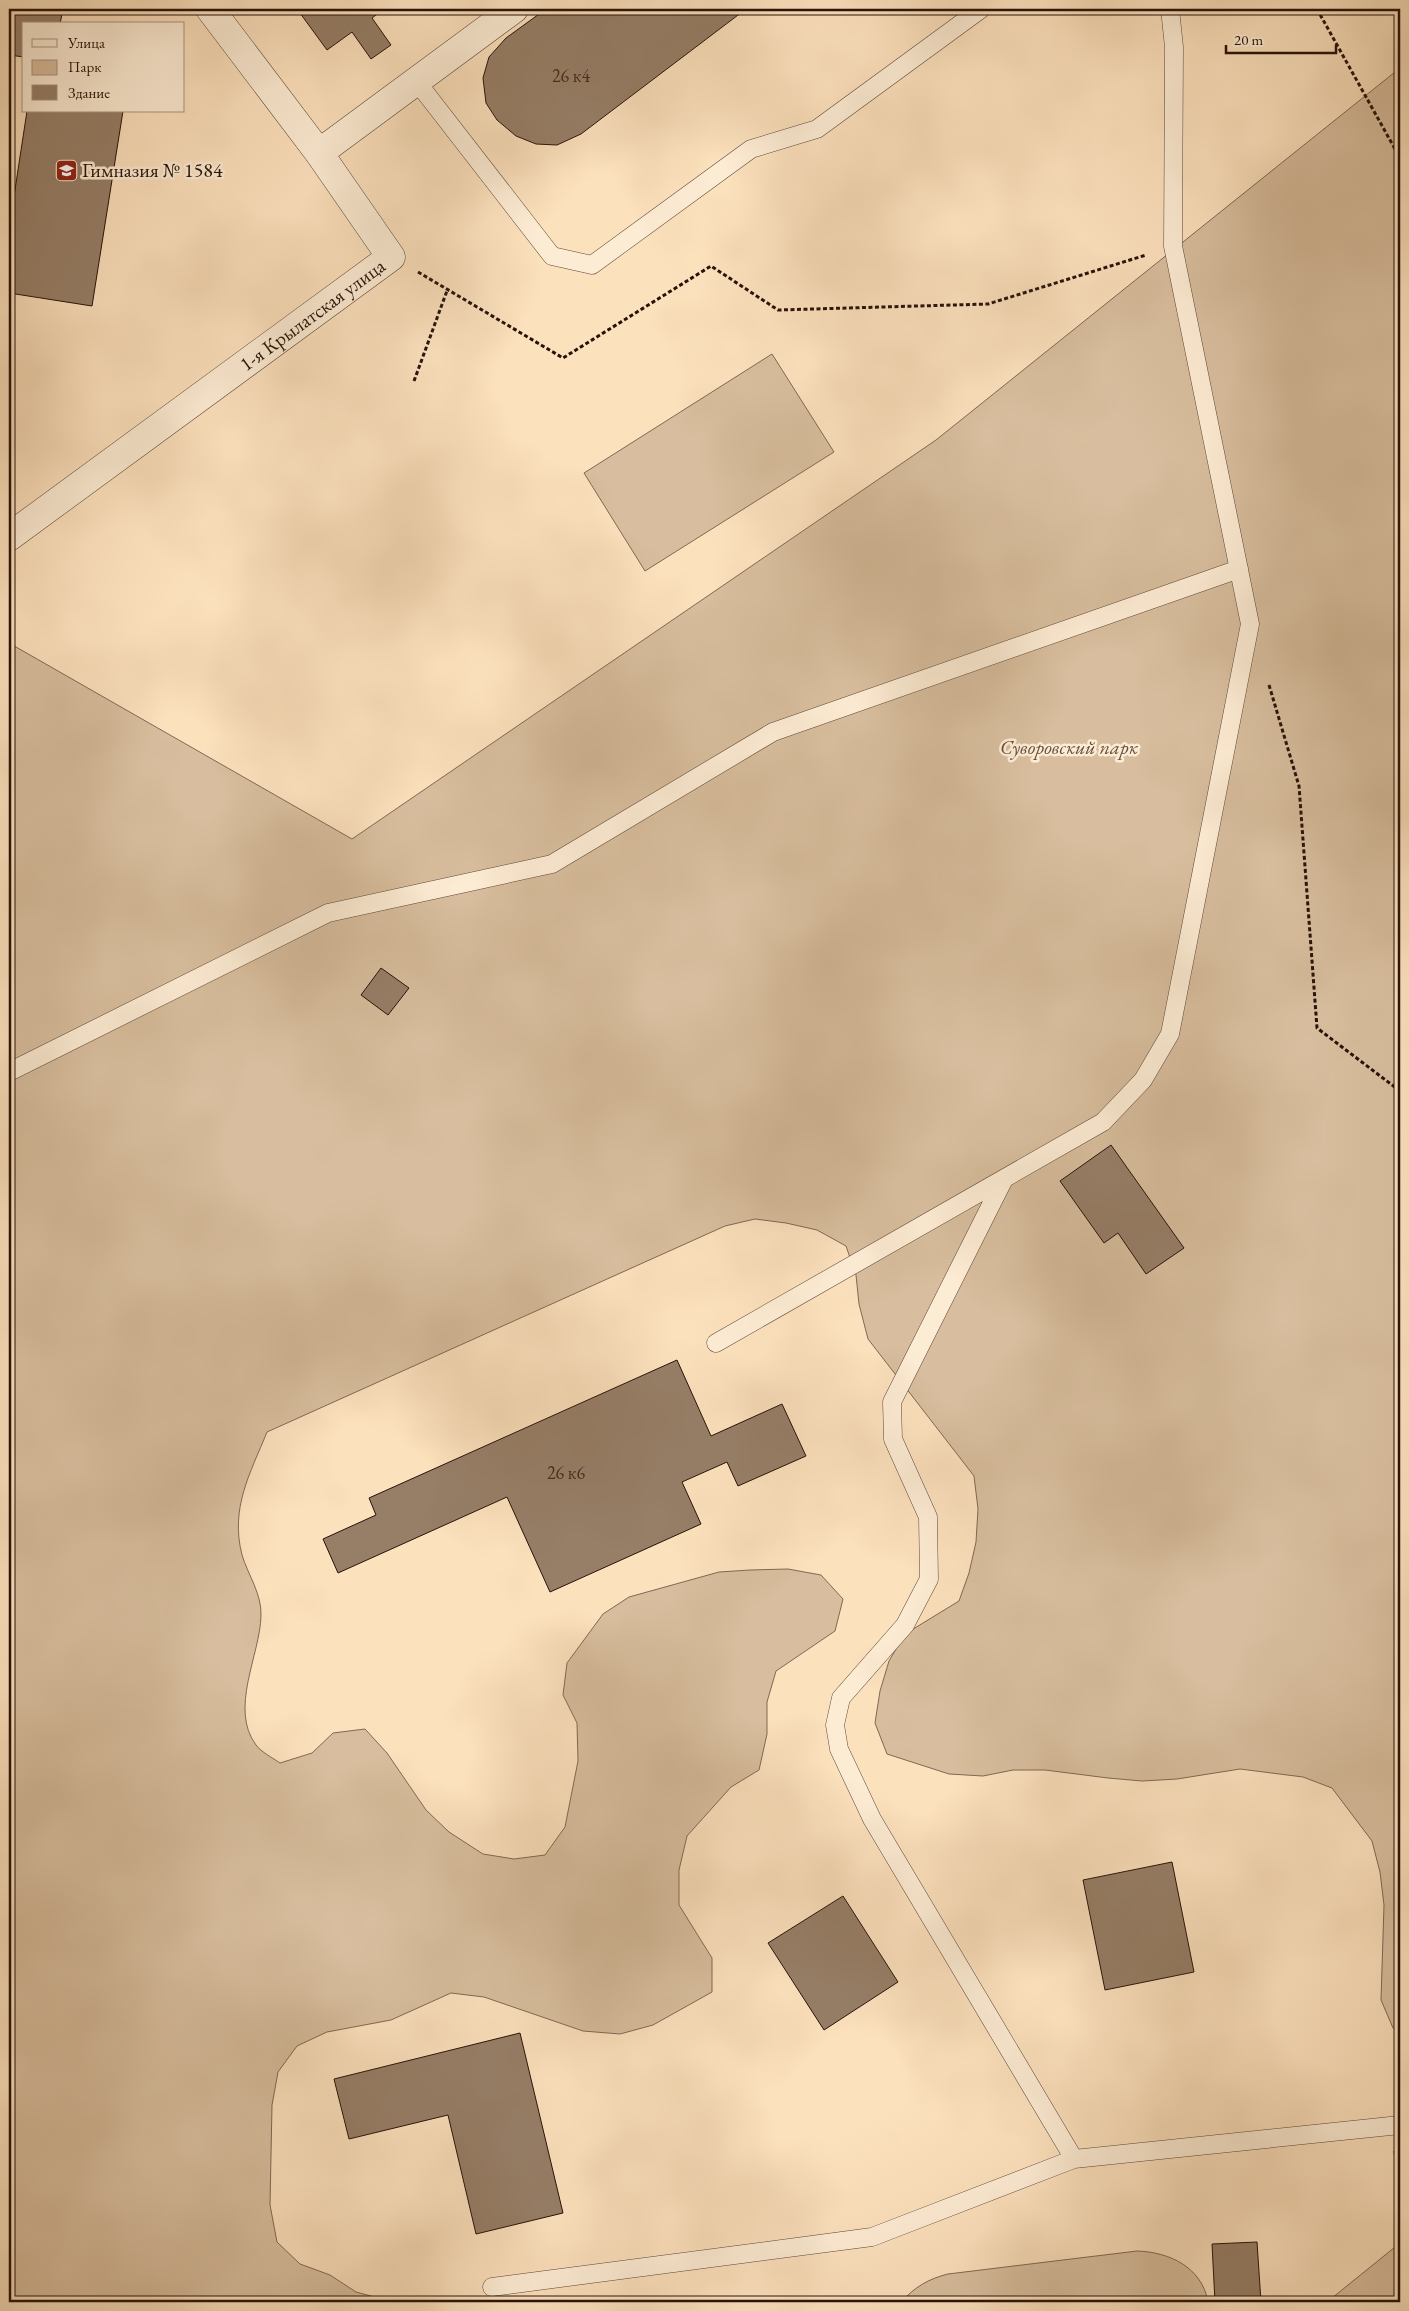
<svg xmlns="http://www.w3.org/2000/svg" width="1409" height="2311" viewBox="0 0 1409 2311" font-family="'EB Garamond',serif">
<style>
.green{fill:#d8be9e;stroke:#806854}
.building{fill:#967e67;stroke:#271209}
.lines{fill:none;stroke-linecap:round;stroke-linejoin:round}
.lane-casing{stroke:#5c4636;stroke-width:19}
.street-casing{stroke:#5c4636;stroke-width:29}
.path{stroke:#271209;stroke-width:3;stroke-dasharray:4 2.5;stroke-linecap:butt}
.lane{stroke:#fdecd4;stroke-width:18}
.street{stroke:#fdecd4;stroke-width:28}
.labels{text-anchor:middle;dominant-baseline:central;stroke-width:5;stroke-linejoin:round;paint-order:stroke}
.number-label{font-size:18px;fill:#432d20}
.poi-label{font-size:20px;fill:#271209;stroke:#fdecd4;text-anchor:start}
.street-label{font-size:20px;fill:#271209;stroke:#fdecd4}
.park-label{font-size:20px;font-style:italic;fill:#654e3d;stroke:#fdecd4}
</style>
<rect width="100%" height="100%" fill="#fce1bd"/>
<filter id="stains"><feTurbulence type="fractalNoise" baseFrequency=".004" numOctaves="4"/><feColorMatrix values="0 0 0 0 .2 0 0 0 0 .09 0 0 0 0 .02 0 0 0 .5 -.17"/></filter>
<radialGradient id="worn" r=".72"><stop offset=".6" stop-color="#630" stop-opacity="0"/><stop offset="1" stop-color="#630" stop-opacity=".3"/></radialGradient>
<path class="green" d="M1400,68V2033L1393,2028L1381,2000L1384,1905L1380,1872L1372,1841L1332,1788L1303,1777L1240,1769L1177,1779L1142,1781L1108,1778L1045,1770H1013L983,1776L949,1774L887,1754L875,1723L880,1691L889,1661L905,1634L959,1601L969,1573L976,1542L978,1509L974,1476L868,1339L859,1304L856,1275L846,1246L817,1230L786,1223L755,1219L725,1226L267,1432C250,1474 230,1508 242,1555C248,1575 262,1594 261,1616C260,1655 229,1709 256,1745C261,1752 273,1758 280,1763L312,1753L333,1733L365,1729L387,1753L426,1810L449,1832L483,1854L514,1859L545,1855L565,1827L578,1761L577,1723L563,1695L567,1663L603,1614L629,1597L719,1572L750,1570L788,1569L821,1575L843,1599L835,1631L776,1671L767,1702V1734L759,1770L731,1787L687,1836L679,1870V1905L712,1958V1992L653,2025L620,2034L583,2031L484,1997L451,1993L391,2020L327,2032L297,2046L278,2072L272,2105L270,2205L277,2242L300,2264L330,2275L356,2292L393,2302H9V643L352,839L936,440Z
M772,354L834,452L645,571L584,473Z
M1400,2243V2302H1327Z
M1137,2251C1169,2252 1202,2267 1208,2302H901C915,2287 928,2279 948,2274Z"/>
<path class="building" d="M9,9H63L60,24H24V57L9,55Z
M297,9H384L372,18L391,45L371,59L352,32L327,50Z
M546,9H746L581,134L557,145L536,144L516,136L497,120L486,103L483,78L489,57L506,38Z
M27,111H123L92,306L9,293V297V229Z
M381,968L409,988L388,1015L361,995Z
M1111,1145L1184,1248L1146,1274L1118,1233L1104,1243L1060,1181Z
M677,1360L711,1436L782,1404L806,1456L738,1486L727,1462L682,1482L701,1524L550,1592L507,1497L338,1573L323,1539L376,1515L369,1498Z
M1172,1862L1194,1972L1105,1990L1083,1880Z
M843,1896L898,1982L824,2030L768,1943Z
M520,2033L563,2213L476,2234L448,2115L349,2139L334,2079Z
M1400,2150V2200H1399L1394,2151Z
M1257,2242L1261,2302H1215L1212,2244Z"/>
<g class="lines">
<defs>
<path id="lane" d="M417,82L552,256L592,265L751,149L817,129L981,9
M9,1072L328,913L552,864L773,732L1239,569
M1004,1179L892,1402L893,1439L928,1517L929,1579L905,1625L841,1698L835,1725L839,1749L872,1819L1074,2159
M716,1343L1103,1122L1143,1080L1170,1034L1250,624L1173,246L1174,47L1170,9
M492,2287L872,2237L1074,2159L1400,2125"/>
<g id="street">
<path d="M319,153L514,9"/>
<path id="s1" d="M9,537L391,257L319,153L210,9"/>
</g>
</defs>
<use href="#lane" class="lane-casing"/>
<use href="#street" class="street-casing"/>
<path class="path" d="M1317,9L1400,158
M418,272L563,358L711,266L778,310L988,304L1146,255
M414,381L448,288
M1269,685L1299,786L1317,1028L1400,1091"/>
<use href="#lane" class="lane"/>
<use href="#street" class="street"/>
</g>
<defs>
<symbol id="school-square" viewBox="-11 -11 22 22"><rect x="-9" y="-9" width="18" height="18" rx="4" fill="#8f2418" stroke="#fdecd4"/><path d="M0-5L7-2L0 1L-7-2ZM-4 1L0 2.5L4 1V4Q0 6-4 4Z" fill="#fff"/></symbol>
</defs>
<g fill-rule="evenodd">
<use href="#school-square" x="54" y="158" width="25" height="25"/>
</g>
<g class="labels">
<g class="number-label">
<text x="571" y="75">26 к4</text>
<text x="566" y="1472">26 к6</text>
</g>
<g class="poi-label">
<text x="82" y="170">Гимназия № 1584</text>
</g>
<g class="street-label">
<text stroke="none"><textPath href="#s1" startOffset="376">1-я Крылатская улица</textPath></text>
</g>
<g class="park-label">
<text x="1069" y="747">Суворовский парк</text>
</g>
</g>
<rect width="1409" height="2311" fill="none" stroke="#fce1bd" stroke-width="30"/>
<rect x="10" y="10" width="1389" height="2291" fill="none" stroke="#271209" stroke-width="2.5"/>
<rect x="15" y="15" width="1379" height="2281" fill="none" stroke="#271209"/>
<rect x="22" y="22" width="162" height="90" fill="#fdecd4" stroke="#a79583"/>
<rect x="32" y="39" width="25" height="8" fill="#fdecd4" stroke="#a79583"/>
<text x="68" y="48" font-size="15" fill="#271209">Улица</text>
<rect x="32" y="60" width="25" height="15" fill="#d8be9e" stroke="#a79583"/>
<text x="68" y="72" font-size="15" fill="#271209">Парк</text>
<rect x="32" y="85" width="25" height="15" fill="#967e67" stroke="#a79583"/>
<text x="68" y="98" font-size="15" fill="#271209">Здание</text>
<path d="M1226 45v8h110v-8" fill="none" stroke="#271209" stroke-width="2.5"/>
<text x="1234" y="45" font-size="15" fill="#271209" stroke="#fdecd4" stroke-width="4" paint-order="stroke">20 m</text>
<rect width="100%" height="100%" filter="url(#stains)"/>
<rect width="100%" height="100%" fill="url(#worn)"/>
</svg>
